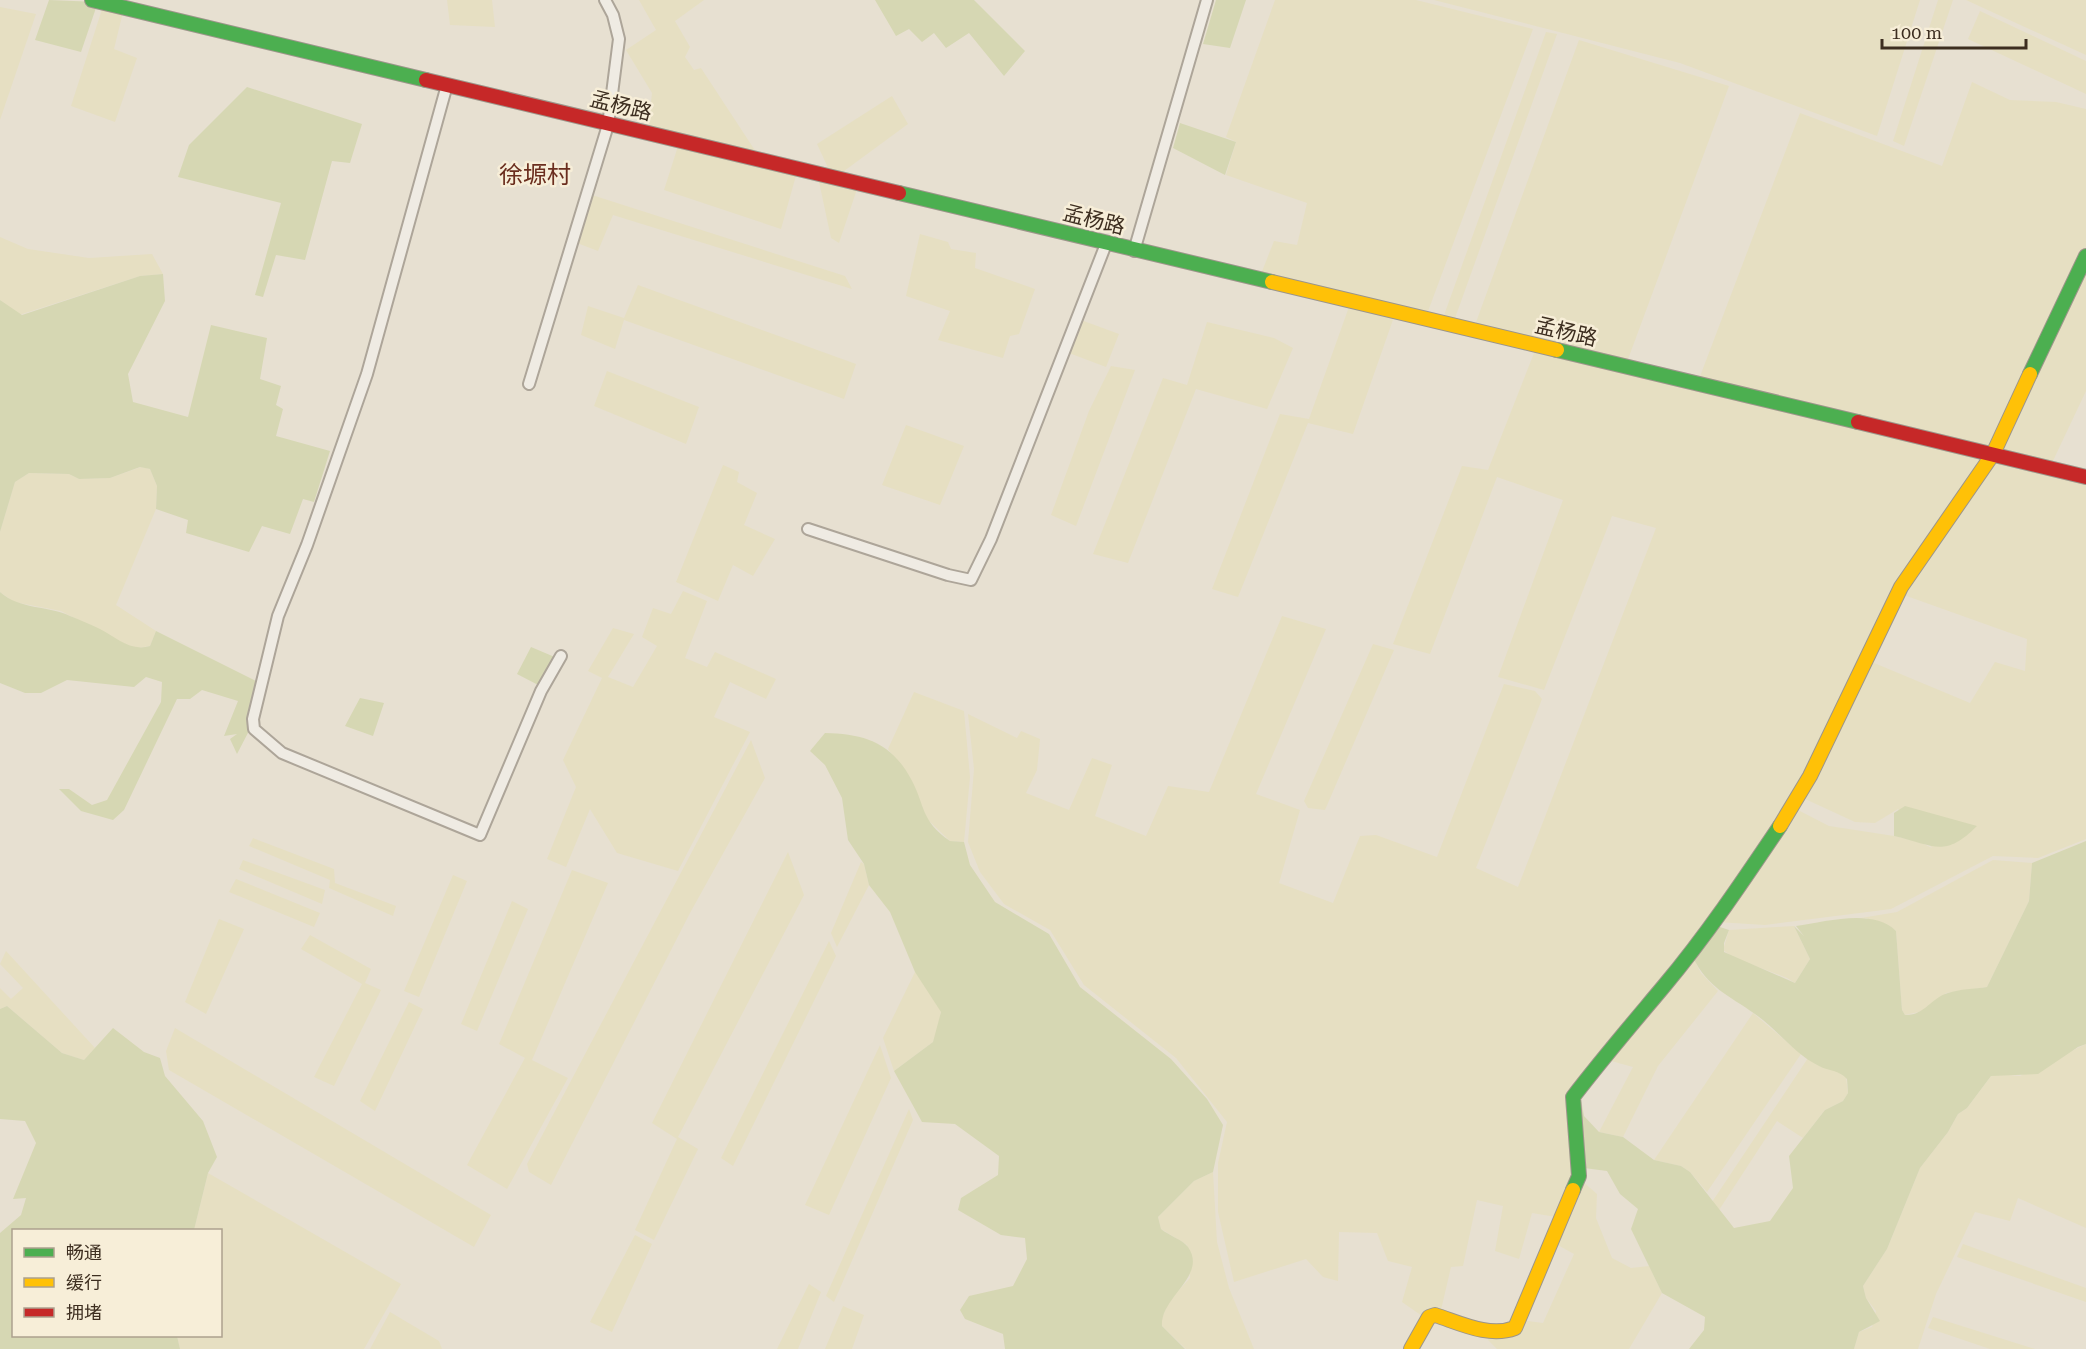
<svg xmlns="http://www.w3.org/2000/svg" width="2086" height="1349" viewBox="0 0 2086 1349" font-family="'Roboto Serif','Noto Sans SC',serif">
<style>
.farmland{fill:#e6dfc2}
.green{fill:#d6d7b3}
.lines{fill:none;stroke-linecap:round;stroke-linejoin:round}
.street-casing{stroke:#ada599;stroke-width:14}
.fast-casing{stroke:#9c958a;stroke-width:16}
.slow-casing{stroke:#9c958a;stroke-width:16}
.jam-casing{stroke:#9c958a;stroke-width:16}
.street{stroke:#efebe3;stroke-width:10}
.fast{stroke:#4caf50;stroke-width:14}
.slow{stroke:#ffc107;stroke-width:14}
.jam{stroke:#c62828;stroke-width:14}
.labels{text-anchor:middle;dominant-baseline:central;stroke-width:5;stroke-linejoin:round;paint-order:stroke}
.street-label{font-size:21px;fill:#3d2e20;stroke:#f7eed8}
.quarter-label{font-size:24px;fill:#6b2e1e;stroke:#f7eed8}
</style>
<rect width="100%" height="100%" fill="#e7e0d1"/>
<path class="farmland" d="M447,0H492L495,27L450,25Z
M639,0H704L675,21L690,47L685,57L694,70L701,68L758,155L648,128L652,93L626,50L656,30Z
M1275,0H1416L1533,29L1427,314L1261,274L1274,241L1297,245L1307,203L1226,175L1236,142L1226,137Z
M1434,0H1920L1877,136L1680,63Z
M1938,0H1953L1904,146L1893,141Z
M1966,0H2086V55Z
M104,3L124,8L114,49L137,58L115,122L71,106Z
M0,7L36,14L0,120Z
M1980,11L2086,61V94L1968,39Z
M1546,32L1557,34L1454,321L1443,318Z
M1579,40L1729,86L1627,362L1475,325Z
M1972,82L2010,100L2056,102L2086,109V259L1999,452L1699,379L1800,113L1942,166Z
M892,96L908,124L840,174L830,172L817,144Z
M679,143L797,172L781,229L664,190Z
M818,177L858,186L839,243L831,238Z
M592,195L845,276L852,289L613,215L598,251L577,243Z
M920,234L948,242L951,249L976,253L975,268L1035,289L1019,334L1010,336L1003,358L938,340L950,311L906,296Z
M0,237L28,249L89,258L152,254L163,274L140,276L19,315L0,300Z
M2086,269V391L2051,465L2002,453Z
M638,285L856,364L844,399L624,320L615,349L581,335L588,306L624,318Z
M1350,304L1395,314L1353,434L1308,423L1238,597L1212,589L1280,414L1309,419Z
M1081,320L1119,334L1106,367L1069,353Z
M1207,322L1274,338L1293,348L1267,409L1196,389L1128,563L1093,554L1163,378L1187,385Z
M1536,348L1989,458L1894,597L1764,851L1574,1089L1579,1175L1562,1218L1532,1213L1519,1259L1495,1251L1503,1206L1477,1200L1463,1266L1451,1267L1441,1310L1425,1318L1402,1302L1412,1267L1388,1261L1377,1233L1339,1232L1338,1281L1323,1277L1306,1259L1234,1282L1218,1212V1163L1227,1122L1176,1058L1084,985L1050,930L1004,904L980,872L968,842L974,769L968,714L1017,738L1021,731L1040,739L1037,770L1026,793L1069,810L1092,758L1112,765L1095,816L1146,836L1168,786L1209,792L1282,616L1326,629L1256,794L1300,810L1279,883L1333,903L1360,836L1376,835L1437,857L1504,684L1535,691L1542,699L1476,868L1518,887L1656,528L1612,516L1544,690L1498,677L1563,500L1497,477L1430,654L1393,644L1462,466L1488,470Z
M1111,366L1135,370L1076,526L1051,515L1089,411Z
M607,371L699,407L686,444L594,406Z
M906,425L964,446L940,505L882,485Z
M1993,459L2086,482V839L2038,858L1993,856L1891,909L1765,925L1717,922L1796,809L1829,826L1894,836L1920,842L1932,848L1898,809L1875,823L1855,822L1803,798L1867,660L1970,703L1995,662L2025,671L2027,639L1901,594Z
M723,465L739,472L737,482L757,493L744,525L775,539L753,576L733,565L718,601L676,582Z
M141,467L150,469L157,486L156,509L116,605L156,631L150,646L138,648L125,645L61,611L14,602L0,592V532L15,482L29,473L69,474L79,479L110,478Z
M683,591L707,601L685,658L707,667L715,652L776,679L766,699L730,682L714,717L750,732L678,871L617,853L590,809L566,867L547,859L576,787L563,760L602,678L588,671L613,628L634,634L608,677L633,687L657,646L642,637L653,608L671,614Z
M1373,644L1394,650L1325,810L1308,808L1304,801Z
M914,692L964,711L970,777L964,842L950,841L925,817L910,779L888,749Z
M751,740L765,778L690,913L551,1185L529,1172L527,1164Z
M253,838L334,869L335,883L396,906L393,916L329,888L330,880L249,846Z
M788,852L804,895L678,1137L698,1149L654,1240L635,1230L677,1139L652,1123Z
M243,860L325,890L322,904L239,869Z
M1993,860L2032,863L2029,901L1987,987L1946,993L1923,1011L1905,1015L1902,1010L1896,931L1866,918L1855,919L1897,912Z
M861,862L864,864L869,885L837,947L831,933Z
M572,870L608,883L532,1060L568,1078L507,1189L467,1165L525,1058L499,1044Z
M453,875L467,881L419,997L404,991Z
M236,879L320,913L314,927L229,892Z
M512,901L528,909L477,1031L461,1024Z
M219,919L244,929L206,1014L185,1002Z
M1794,926L1810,959L1795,983L1787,978L1734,958L1723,950L1729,930Z
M310,935L371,969L365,983L381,990L334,1086L314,1077L362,984L301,949Z
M829,941L836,956L733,1166L721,1158Z
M6,951L95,1048L84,1060L62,1053L7,1006L0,1009V988L11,999L23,988L0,964Z
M1692,956L1701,973L1718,991L1658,1066L1623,1137L1599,1132L1633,1067L1604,1059Z
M915,972L939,1005L941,1012L938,1029L933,1042L894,1071L883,1038Z
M409,1002L423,1009L375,1111L360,1101Z
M1753,1013L1801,1054L1707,1192L1690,1172L1681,1166L1654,1160Z
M175,1028L491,1215L474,1247L169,1070L166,1051Z
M2086,1044V1228L2018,1198L2010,1221L1975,1212L1936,1294L1918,1349H1854L1859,1332L1872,1327L1876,1311L1866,1298L1863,1286L1887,1249L1920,1168L1948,1132L1958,1114L1967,1108L1991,1076L1997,1074L2020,1076Z
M880,1045L891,1078L829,1215L805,1205Z
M1808,1058L1819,1066L1835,1070L1846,1077L1848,1093L1843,1101L1825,1110L1803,1138L1777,1121L1719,1210L1712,1202Z
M909,1109L913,1120L834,1302L826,1296Z
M1213,1172L1217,1242L1229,1288L1254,1349H1186L1162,1326V1318L1169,1301L1190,1278L1187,1245L1161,1229L1158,1217L1194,1181Z
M208,1173L401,1284L364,1349H180L177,1336H220V1230H194Z
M1582,1181L1597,1194L1596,1218L1612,1258L1631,1268L1649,1266L1662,1293L1629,1349H1497L1488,1340L1490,1332L1521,1320L1543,1323L1574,1254L1556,1244Z
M635,1235L652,1244L612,1332L590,1322Z
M1963,1244L2086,1288V1302L1957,1257Z
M809,1284L821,1292L798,1349H777Z
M843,1306L864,1315L852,1349H825Z
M390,1312L439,1341L442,1349H370Z
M1933,1317L2035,1349H1990L1928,1328Z"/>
<path class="green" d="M49,0L98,2L81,52L35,40Z
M875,0H974L1025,51L1004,76L969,33L946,48L934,33L922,42L909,29L896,36Z
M1216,0H1246L1230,48L1203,44Z
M247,87L362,124L350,163L332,161L305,260L276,255L263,297L255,295L281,203L178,177L189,145Z
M1180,123L1236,142L1225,175L1173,148Z
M163,274L165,301L128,374L133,402L188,417L211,325L267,338L260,379L281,386L276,405L283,409L276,436L330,451L314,502L303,499L290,534L262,526L249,552L186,533L188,520L156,509L157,486L150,469L140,467L110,478L79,479L69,474L29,473L15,482L0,532V300L22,315L140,276Z
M0,592C20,610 47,605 70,616C80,620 90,624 100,629C116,637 130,652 150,646L156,631L256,681L250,729L237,754L230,739L237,734L224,736L238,701L202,690L190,699H177L124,810L113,820L81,811L59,789H69L92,805L107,800L161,702L162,682L146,677L134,687L67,680L41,693H25L0,683Z
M531,647L557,658L542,687L517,674Z
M360,698L384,703L373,736L345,726Z
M825,733C864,734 891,742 911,779C926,807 920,820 950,841L964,842L970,865L995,902L1049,934L1080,987L1171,1059L1207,1099L1223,1125L1213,1172L1194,1181L1158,1217L1161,1229C1168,1235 1183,1240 1188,1247C1208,1276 1160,1297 1162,1326L1185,1349H1005L1003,1334L965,1319L960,1310L969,1296L1013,1286L1027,1259L1025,1238L1001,1235L958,1210L961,1198L998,1175L999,1156L955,1124L922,1122L894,1071L933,1042L941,1012L915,972L890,912L869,885L864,864L848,840L842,798L825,765L810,751Z
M1905,806L1977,826C1944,859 1934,845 1894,836V813Z
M2086,841V1044L2078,1047L2038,1074L1991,1076L1967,1108L1958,1114L1948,1132L1920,1168L1887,1249L1863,1286L1866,1298L1880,1321L1859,1332L1854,1349H1689L1704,1330L1705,1317L1662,1293L1631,1229L1638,1209L1620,1194L1607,1171L1584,1168L1579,1088L1584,1116L1599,1132L1623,1137L1654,1160L1681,1166L1690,1172L1734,1228L1770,1221L1793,1188L1789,1156L1825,1110L1843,1101L1848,1093L1847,1079C1839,1070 1829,1071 1819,1066C1794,1054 1777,1029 1755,1014C1727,994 1709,989 1692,956L1714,925L1729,930L1724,943V952L1795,983L1810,959L1794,926L1804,936L1796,926C1826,922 1873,908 1896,931L1902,1010L1905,1015C1924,1016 1931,998 1948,993C1960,989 1974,989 1987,987L2029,901L2032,863Z
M7,1006L62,1053L84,1060L113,1028L144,1052L160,1058L165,1076L203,1121L217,1157L208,1173L194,1230H14V1336H177L180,1349H0V1233L21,1215L26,1198L13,1199L36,1143L25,1121L0,1119V1009Z"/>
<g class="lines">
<defs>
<path id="street" d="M447,85L367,374L307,545L278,616L253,719L254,729L282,753L480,835L541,691L561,656
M1134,251L1207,0
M529,384L608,125L619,39L613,15L605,0
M808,529L948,575L971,580L991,539L1106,244"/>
<path id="fast" d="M92,0L426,80
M899,193L1272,282
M1557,350L1858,422
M2030,374L2086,256
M1573,1190L1579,1176L1573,1097C1602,1059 1633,1023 1664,986C1706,936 1743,881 1780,826"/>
<path id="slow" d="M1272,282L1557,350
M1780,826L1810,776L1901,587L1993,454L2030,374
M1411,1349L1429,1317L1435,1315C1460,1323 1489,1338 1515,1328L1573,1190"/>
<path id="jam" d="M426,80L899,193
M1858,422L2086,477"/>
</defs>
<use href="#street" class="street-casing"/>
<use href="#fast" class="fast-casing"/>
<use href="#slow" class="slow-casing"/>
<use href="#jam" class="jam-casing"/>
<use href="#street" class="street"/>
<use href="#fast" class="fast"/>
<use href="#slow" class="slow"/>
<use href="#jam" class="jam"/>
</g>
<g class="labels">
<g class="street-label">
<text transform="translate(621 106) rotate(14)">孟杨路</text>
<text transform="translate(1094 220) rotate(14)">孟杨路</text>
<text transform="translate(1566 332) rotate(13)">孟杨路</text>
</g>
<g class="quarter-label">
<text x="535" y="175">徐塬村</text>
</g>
</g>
<rect x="12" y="1229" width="210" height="108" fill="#f7eed8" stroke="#ada18e" stroke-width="1.5"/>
<rect x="24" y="1248" width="30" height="9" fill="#4caf50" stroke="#ada18e" stroke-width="1.5"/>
<text x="66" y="1259" font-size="18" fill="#3d2e20">畅通</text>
<rect x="24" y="1278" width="30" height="9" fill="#ffc107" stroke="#ada18e" stroke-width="1.5"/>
<text x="66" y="1289" font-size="18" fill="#3d2e20">缓行</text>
<rect x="24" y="1308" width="30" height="9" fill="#c62828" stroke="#ada18e" stroke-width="1.5"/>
<text x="66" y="1319" font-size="18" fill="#3d2e20">拥堵</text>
<path d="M1882 39v9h144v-9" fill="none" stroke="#3d2e20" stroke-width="3"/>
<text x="1891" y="39" font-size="18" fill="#3d2e20" stroke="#f7eed8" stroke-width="4.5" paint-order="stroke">100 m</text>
</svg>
